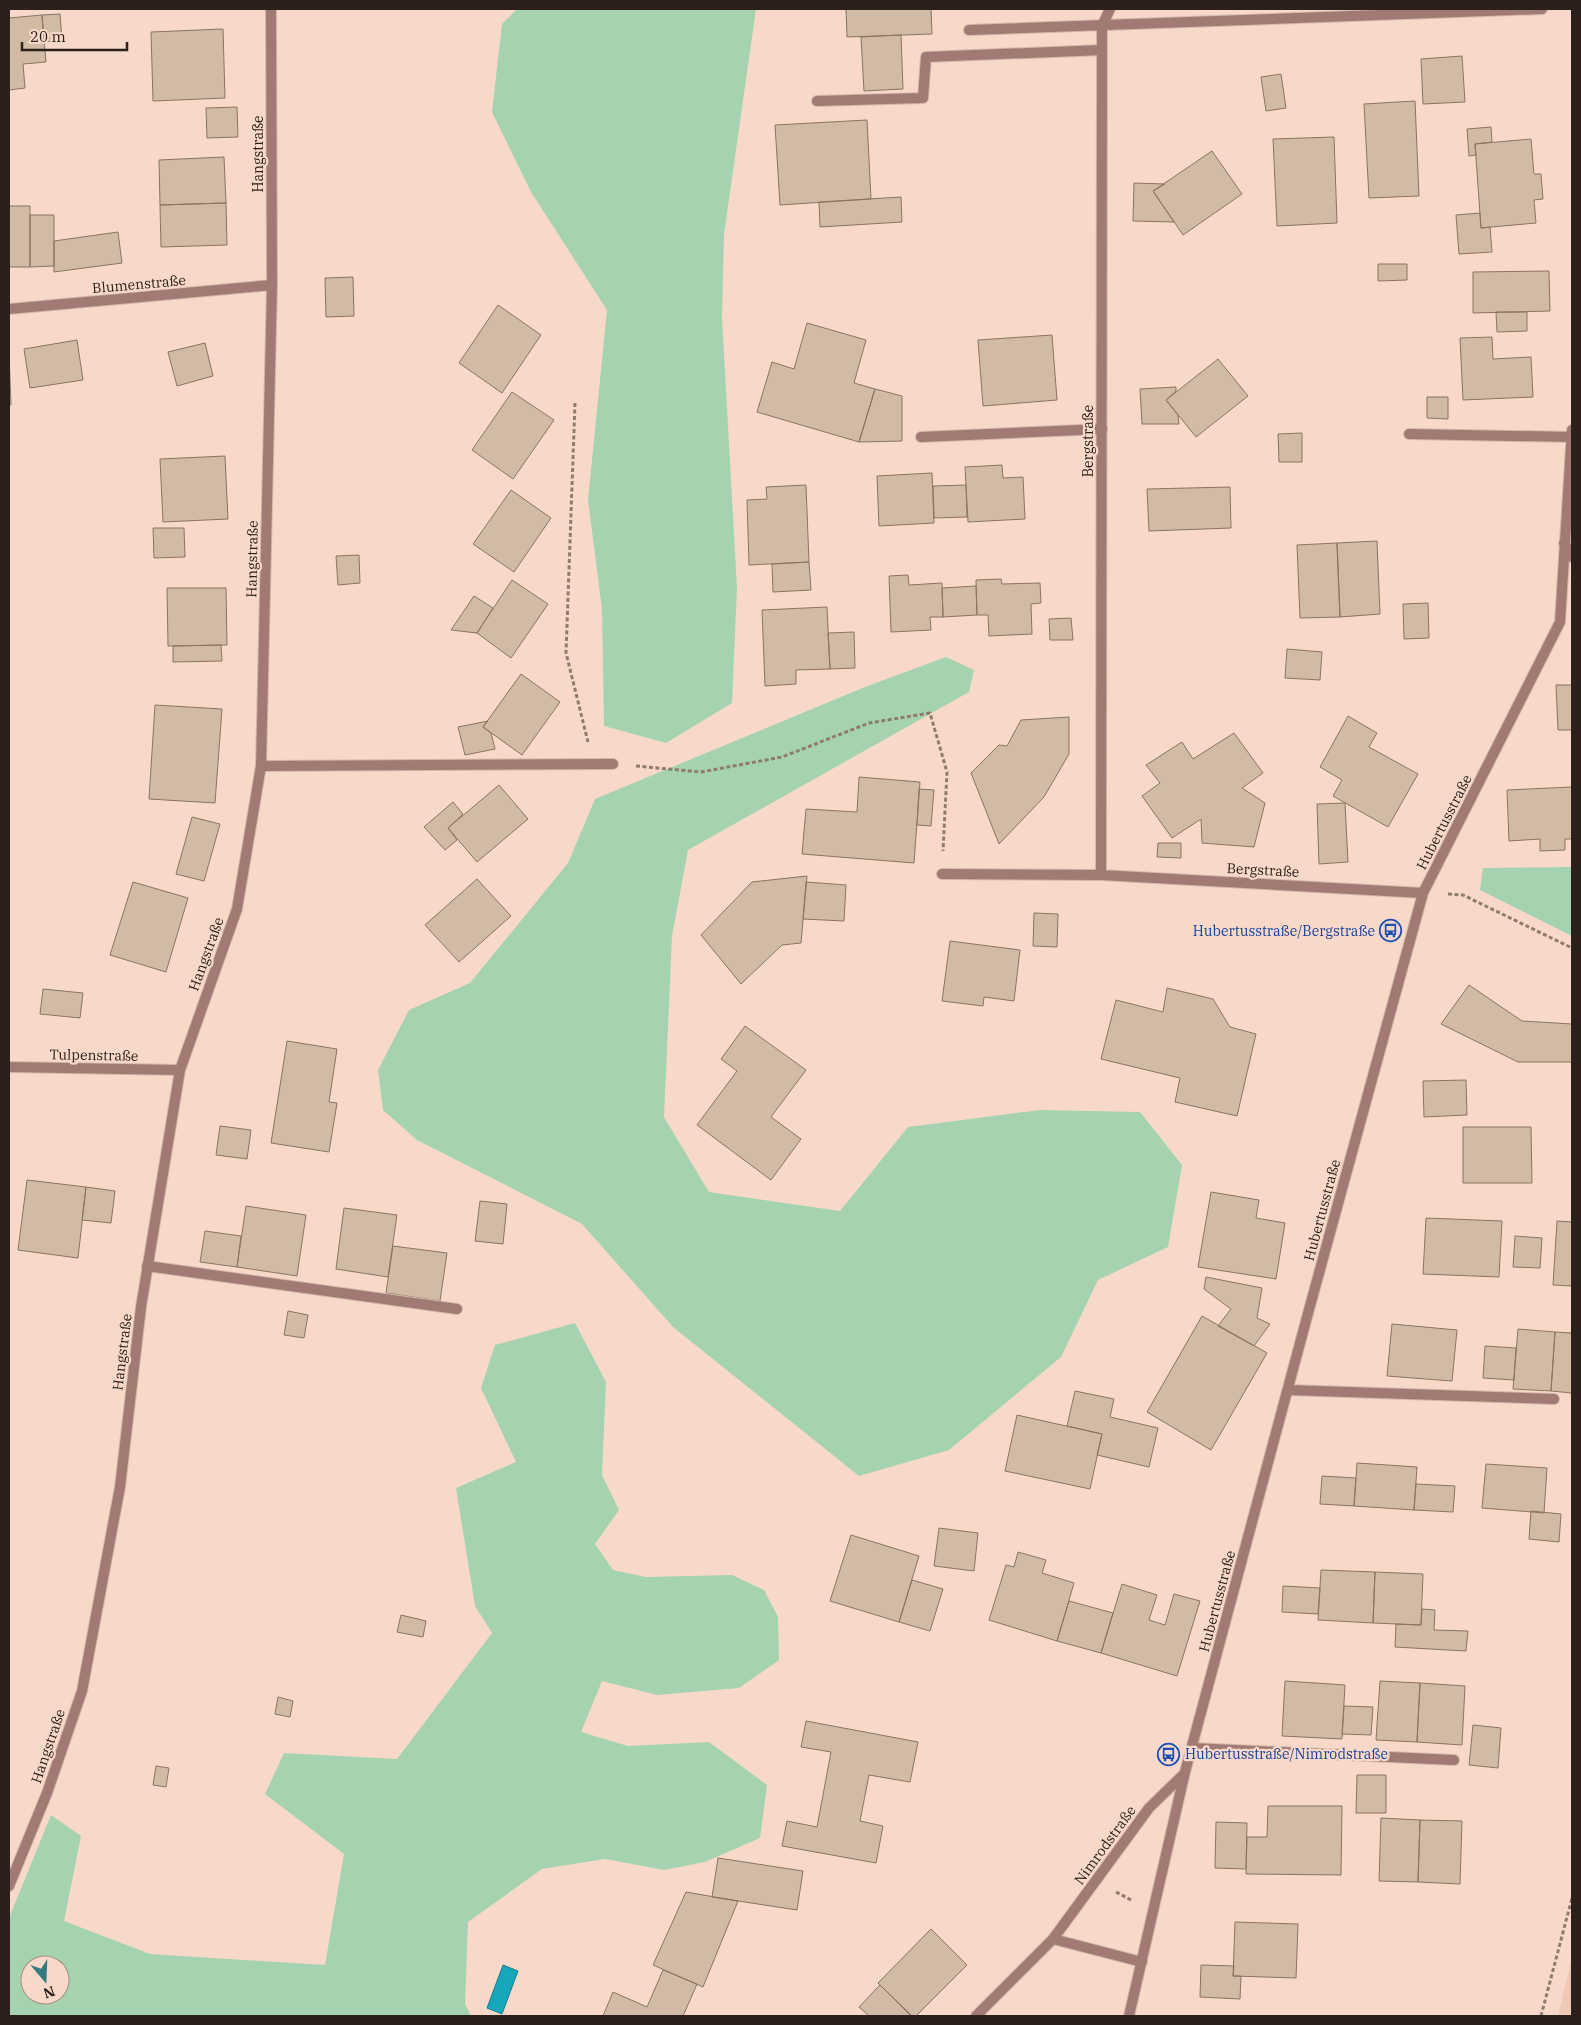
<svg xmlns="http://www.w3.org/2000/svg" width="1581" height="2025" viewBox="0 0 1581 2025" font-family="'IBM Plex Serif',serif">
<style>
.built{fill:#eecab6}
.green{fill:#a5d3b0;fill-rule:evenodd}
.water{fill:#16a7bd;stroke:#1c7e8c}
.building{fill:#d1bba4;stroke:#897560}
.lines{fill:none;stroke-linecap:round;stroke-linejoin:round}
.lane-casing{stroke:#d3b8aa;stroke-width:12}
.street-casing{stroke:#d3b8aa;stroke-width:12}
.path{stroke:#8f7b70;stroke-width:3;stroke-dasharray:4 2.5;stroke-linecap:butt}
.lane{stroke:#a27a74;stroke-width:10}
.street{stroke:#a27a74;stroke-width:10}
.labels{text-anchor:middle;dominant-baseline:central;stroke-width:4.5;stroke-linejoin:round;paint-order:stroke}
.street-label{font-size:14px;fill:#2b201a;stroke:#f8d9c9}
.transit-label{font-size:14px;fill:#164399;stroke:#f8d9c9;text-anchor:end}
</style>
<rect width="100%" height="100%" fill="#f8d9c9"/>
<path class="built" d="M1572,1957V2016H1558Z"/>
<path class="green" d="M517,9H756L724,234L722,317L737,588L732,703L666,743L604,726L602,609L588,500L607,310L531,192L492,112L502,24Z
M946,657L974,670L969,692L688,850L672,936L664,1117L709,1192L840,1211L908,1127L1040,1110L1140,1112L1182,1165L1168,1247L1098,1280L1061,1357L949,1450L859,1476L673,1327L582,1224L417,1140L383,1110L378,1070L409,1010L470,983L568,863L595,799L865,687Z
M1572,867V936L1480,890L1483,868Z
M575,1323L606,1382L602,1475L619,1510L595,1544L613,1570L646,1577L732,1575L764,1590L778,1617L779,1660L739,1688L657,1695L602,1681L581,1732L628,1746L709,1742L767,1785L760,1838L705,1862L664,1870L605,1859L542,1869L468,1922L465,2004L471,2016H9V1918L51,1815L81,1836L64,1921L150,1954L325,1965L344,1854L265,1794L284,1753L397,1759L492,1633L475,1606L456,1488L516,1462L481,1388L495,1345ZM30,1965H60V1995H30Z"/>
<path class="water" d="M503,1965L518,1971L502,2014L487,2008Z"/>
<path class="building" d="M846,9H931L932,34L847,37Z
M60,14L62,40L44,42L42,15Z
M42,15L46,62L23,64L25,88L9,90V18Z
M223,29L225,98L153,101L151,32Z
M901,35L903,89L864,91L861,37Z
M1462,56L1465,102L1423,104L1421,59Z
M1281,74L1286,108L1266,111L1261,77Z
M1415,101L1419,196L1369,198L1364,104Z
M237,107L238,137L207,138L206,108Z
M867,120L871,199L780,205L775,125Z
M1491,127L1492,142L1475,144L1476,155L1469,156L1467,129Z
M1334,137L1337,223L1277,226L1273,139Z
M1531,139L1534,174H1541L1543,199L1534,200L1536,223L1481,228L1475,144Z
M1212,151L1242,194L1183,235L1153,191Z
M224,157L226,203L160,205L159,160Z
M1134,183L1165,184L1153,191L1174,222L1133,221Z
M901,197L902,222L820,227L819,202Z
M226,203L227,245L161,247L160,205Z
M9,206H30V267H9Z
M1480,213L1481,228L1490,227L1492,252L1459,254L1456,215Z
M30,215H54V266L30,267Z
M118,232L122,263L54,272V241Z
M1378,264H1407V280L1378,281Z
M1549,271L1550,311L1473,313V272Z
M353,277L354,316L326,317L325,278Z
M498,305L541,335L502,393L459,363Z
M1496,312H1527V331L1497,332Z
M807,323L866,340L854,383L875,389L859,442L757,412L772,362L794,369Z
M1052,335L1057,400L983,406L978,340Z
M1492,337L1493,359L1531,357L1533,397L1463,400L1460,338Z
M77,340L83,380L30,388L24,349Z
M205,343L213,376L177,386L168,352Z
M9,352L11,405H9Z
M1218,359L1248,396L1196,437L1166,400Z
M1176,387V391L1166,400L1178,415L1179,424H1142L1140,389Z
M875,389L902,396V441L859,442Z
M512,392L554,420L513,479L472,450Z
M1427,397H1448V419L1427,418Z
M1302,433V462H1279L1278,434Z
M225,456L228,519L163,522L160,459Z
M1002,465L1003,478L1023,477L1025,519L968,522L965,467Z
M932,473L934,523L879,526L877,476Z
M806,485L809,562L749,565L747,500L767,499L766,487Z
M966,485L967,517L934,518L933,486Z
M1230,487L1231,528L1149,531L1147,489Z
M511,490L551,518L514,572L473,544Z
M153,528H184L185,557L154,558Z
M1377,541L1380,614L1340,617L1337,543Z
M1337,543L1340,617L1300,618L1297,545Z
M359,555L360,583L338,585L336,556Z
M809,562L811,590L773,592L772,564Z
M908,575L909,585L942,583L943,617H930L931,630L891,632L889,576Z
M1001,579L1002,584L1040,583L1041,603L1031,604L1032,634L989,636L988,615H977L976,580Z
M512,580L548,604L511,658L477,633Z
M976,586L977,615L943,617L942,588Z
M167,588H226L227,645L168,646Z
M474,596L493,608L477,633L451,630Z
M1428,603L1429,638L1404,639L1403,604Z
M827,607L830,669L796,670V684L765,686L762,610Z
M1071,618L1073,640H1050L1049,619Z
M854,632L855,668L830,669L828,633Z
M221,645L222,661L173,662V646Z
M1287,649L1322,652L1320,680L1285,678Z
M521,674L560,702L522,755L483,727Z
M1556,685H1572V730H1558Z
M155,705L222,709L215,803L149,799Z
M1348,716L1377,733L1369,747L1418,774L1388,827L1333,796L1342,780L1320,767Z
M1069,717V754L1044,797L999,844L971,773L999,745L1007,746L1021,720Z
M488,721L483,727L491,733L495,749L465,755L458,727Z
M1234,733L1263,773L1242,788L1265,803L1254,847L1202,843L1201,819L1172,838L1142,796L1160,783L1146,765L1182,742L1193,759Z
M859,777L920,782L914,863L802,854L806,809L857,812Z
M499,785L528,819L477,862L448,828Z
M1572,787V839H1565V850L1540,851V839L1509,841L1507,790Z
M919,789L934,790L931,826L917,825Z
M453,802L463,814L448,828L457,840L445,850L424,827Z
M1345,803L1348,862L1319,864L1317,804Z
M192,817L220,824L204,881L176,874Z
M1158,843H1181V858L1157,857Z
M807,876L801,943L782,945L741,984L701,935L752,882Z
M477,879L511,916L459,962L425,925Z
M133,882L188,898L166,972L110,955Z
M806,882L846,885L844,921L803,919Z
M1034,913L1058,914L1057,947L1033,946Z
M950,941L1020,950L1014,1001L984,997L983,1006L942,1001Z
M1469,985L1522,1021L1572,1024V1062H1518L1441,1024Z
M1167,988L1213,999L1230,1027L1256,1034L1237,1116L1175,1102L1180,1078L1101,1059L1116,1000L1163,1012Z
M43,989L83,993L80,1018L40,1014Z
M745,1026L806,1070L771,1117L801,1139L771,1180L697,1125L737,1071L721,1059Z
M287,1041L337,1049L329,1102L337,1103L329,1152L271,1143Z
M1466,1080L1467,1115L1424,1117L1423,1081Z
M220,1126L251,1130L247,1159L216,1155Z
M1463,1127H1531L1532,1183H1463Z
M27,1180L86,1187L78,1258L18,1250Z
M86,1187L115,1191L111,1223L82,1220Z
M1211,1192L1259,1200L1256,1218L1285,1223L1276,1279L1198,1267Z
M480,1201L507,1204L503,1244L475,1241Z
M246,1206L306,1215L297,1276L237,1267Z
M344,1208L397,1215L388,1277L336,1269Z
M1426,1218L1502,1221L1499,1277L1423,1274Z
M1557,1221L1572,1222V1286L1553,1285Z
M205,1231L241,1236L237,1267L200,1262Z
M1515,1236L1542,1238L1540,1268L1513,1267Z
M393,1246L447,1253L440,1301L386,1293Z
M1206,1277L1262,1288L1257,1318L1270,1324L1254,1346L1218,1326L1231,1309L1204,1289Z
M288,1311L308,1315L304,1338L284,1335Z
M1202,1316L1267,1353L1211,1450L1147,1412Z
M1392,1324L1457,1330L1452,1381L1387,1376Z
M1518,1329L1555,1332L1551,1391L1513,1389Z
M1555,1332L1572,1333V1393L1551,1391Z
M1485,1346L1516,1348L1514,1380L1483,1378Z
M1075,1391L1114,1399L1110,1417L1158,1428L1149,1467L1097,1455L1102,1434L1067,1426Z
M1017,1415L1102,1434L1090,1489L1005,1471Z
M1357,1463L1417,1467L1414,1510L1354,1506Z
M1486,1464L1547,1468L1544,1513L1482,1508Z
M1322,1476L1356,1478L1354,1506L1320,1504Z
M1416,1484L1455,1486L1453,1512L1414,1510Z
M1531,1511L1561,1514L1559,1542L1529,1539Z
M939,1528L978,1533L974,1571L934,1566Z
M851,1535L919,1556L899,1622L830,1601Z
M1018,1552L1046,1560L1042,1573L1074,1583L1057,1641L989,1620L1006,1565L1014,1567Z
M1321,1570L1375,1572L1373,1623L1318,1620Z
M1375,1572L1423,1574L1421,1625L1373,1623Z
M912,1580L943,1589L930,1631L899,1622Z
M1122,1584L1157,1595L1149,1620L1165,1625L1174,1594L1200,1601L1177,1676L1101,1653Z
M1283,1586L1320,1588L1318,1614L1282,1612Z
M1069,1601L1113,1613L1101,1653L1057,1641Z
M1422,1609L1435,1610L1434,1630L1468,1631L1466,1651L1395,1647L1396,1624L1421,1625Z
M401,1615L426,1621L423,1637L397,1632Z
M1285,1681L1345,1685L1342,1739L1282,1736Z
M1380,1681L1420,1683L1417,1742L1376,1740Z
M1420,1683L1465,1686L1462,1745L1417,1742Z
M278,1697L293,1701L290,1717L275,1714Z
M1344,1706L1373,1707L1371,1735L1342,1734Z
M806,1721L918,1742L910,1782L869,1775L860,1821L883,1826L876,1863L782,1846L787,1821L817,1827L831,1752L801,1747Z
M1473,1725L1501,1728L1498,1768L1469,1765Z
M156,1766L169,1768L166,1787L153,1785Z
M1357,1775H1386V1813H1356Z
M1268,1806H1342L1341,1875L1246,1874L1247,1837H1267Z
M1381,1818L1420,1820L1418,1882L1379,1881Z
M1420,1820L1462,1821L1460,1884L1418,1882Z
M1216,1822L1247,1823L1246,1869L1215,1868Z
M718,1858L803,1871L797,1910L712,1897Z
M686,1892L738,1901L703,1987L653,1965Z
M1235,1922L1298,1924L1296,1978L1233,1976Z
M931,1929L967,1965L916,2016H911L878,1983Z
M1201,1965L1234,1966L1233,1976H1241L1240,1999L1200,1997Z
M663,1970L697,1984L683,2016H603L613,1992L647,2007Z
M880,1985L911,2015L910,2016H869L859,2007Z"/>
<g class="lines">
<defs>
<path id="lane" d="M817,101L923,98L926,57L1102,50
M1409,434L1572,437
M921,437L1102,429
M1564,543L1572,557
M261,766L613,764
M147,1266L457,1309
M1288,1390L1554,1399
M1192,1748L1454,1760"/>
<path id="street" d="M969,30L1542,9
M9,309L272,285
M942,874L1101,875L1423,893
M1101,875L1102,26L1110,9
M9,1067L180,1070
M9,1886L47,1793L82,1691L120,1487L141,1307L180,1070L237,909L261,766L272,285L271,9
M1053,1939L1142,1962
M976,2016L1053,1939L1149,1808L1185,1773
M1129,2016L1185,1772L1307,1317L1423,893L1560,622L1572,430"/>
</defs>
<use href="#lane" class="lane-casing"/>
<use href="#street" class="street-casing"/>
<path class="path" d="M575,403L566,653L588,742
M636,766L701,772L782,757L869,723L930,713L947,772L943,851
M1448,894L1463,895L1572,948
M1116,1892L1133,1901
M1541,2016L1572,1898"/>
<use href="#lane" class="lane"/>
<use href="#street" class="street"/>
</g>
<defs>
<symbol id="bus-ring" viewBox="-11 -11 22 22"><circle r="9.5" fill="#f8d9c9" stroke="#1a4fb4" stroke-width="1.5"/><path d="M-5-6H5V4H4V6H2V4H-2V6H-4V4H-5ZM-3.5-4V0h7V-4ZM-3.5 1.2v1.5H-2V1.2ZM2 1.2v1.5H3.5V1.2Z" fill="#1a4fb4"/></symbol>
</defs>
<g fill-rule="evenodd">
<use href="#bus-ring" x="1378" y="918" width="25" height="25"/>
<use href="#bus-ring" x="1156" y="1742" width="25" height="25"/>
</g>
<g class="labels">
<g class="street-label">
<text transform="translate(258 154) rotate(-90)">Hangstraße</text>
<text transform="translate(139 284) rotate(-5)">Blumenstraße</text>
<text transform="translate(1088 441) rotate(-90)">Bergstraße</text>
<text transform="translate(252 559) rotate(-89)">Hangstraße</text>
<text transform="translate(1444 822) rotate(-63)">Hubertusstraße</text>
<text transform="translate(1263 870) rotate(3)">Bergstraße</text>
<text transform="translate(206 954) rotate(-70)">Hangstraße</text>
<text transform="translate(94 1055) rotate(1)">Tulpenstraße</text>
<text transform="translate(1322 1210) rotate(-75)">Hubertusstraße</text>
<text transform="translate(122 1352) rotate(-83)">Hangstraße</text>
<text transform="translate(1217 1601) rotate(-75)">Hubertusstraße</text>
<text transform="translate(48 1746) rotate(-71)">Hangstraße</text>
<text transform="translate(1105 1845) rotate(-54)">Nimrodstraße</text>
</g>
<g class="transit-label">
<text x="1375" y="931">Hubertusstraße/Bergstraße</text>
<text x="1185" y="1754" text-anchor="start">Hubertusstraße/Nimrodstraße</text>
</g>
</g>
<rect width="1581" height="2025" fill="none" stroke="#2b201a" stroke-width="20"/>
<g transform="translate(45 1980) rotate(161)"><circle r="24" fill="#f8d9c9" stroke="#a68f83"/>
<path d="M0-4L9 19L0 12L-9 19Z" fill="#327b80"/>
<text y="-8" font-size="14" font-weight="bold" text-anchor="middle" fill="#2b201a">N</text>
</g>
<path d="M22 42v8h105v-8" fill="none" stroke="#2b201a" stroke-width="2.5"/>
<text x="30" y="42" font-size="15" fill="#2b201a" stroke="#f8d9c9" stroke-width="4" paint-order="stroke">20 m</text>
</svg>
